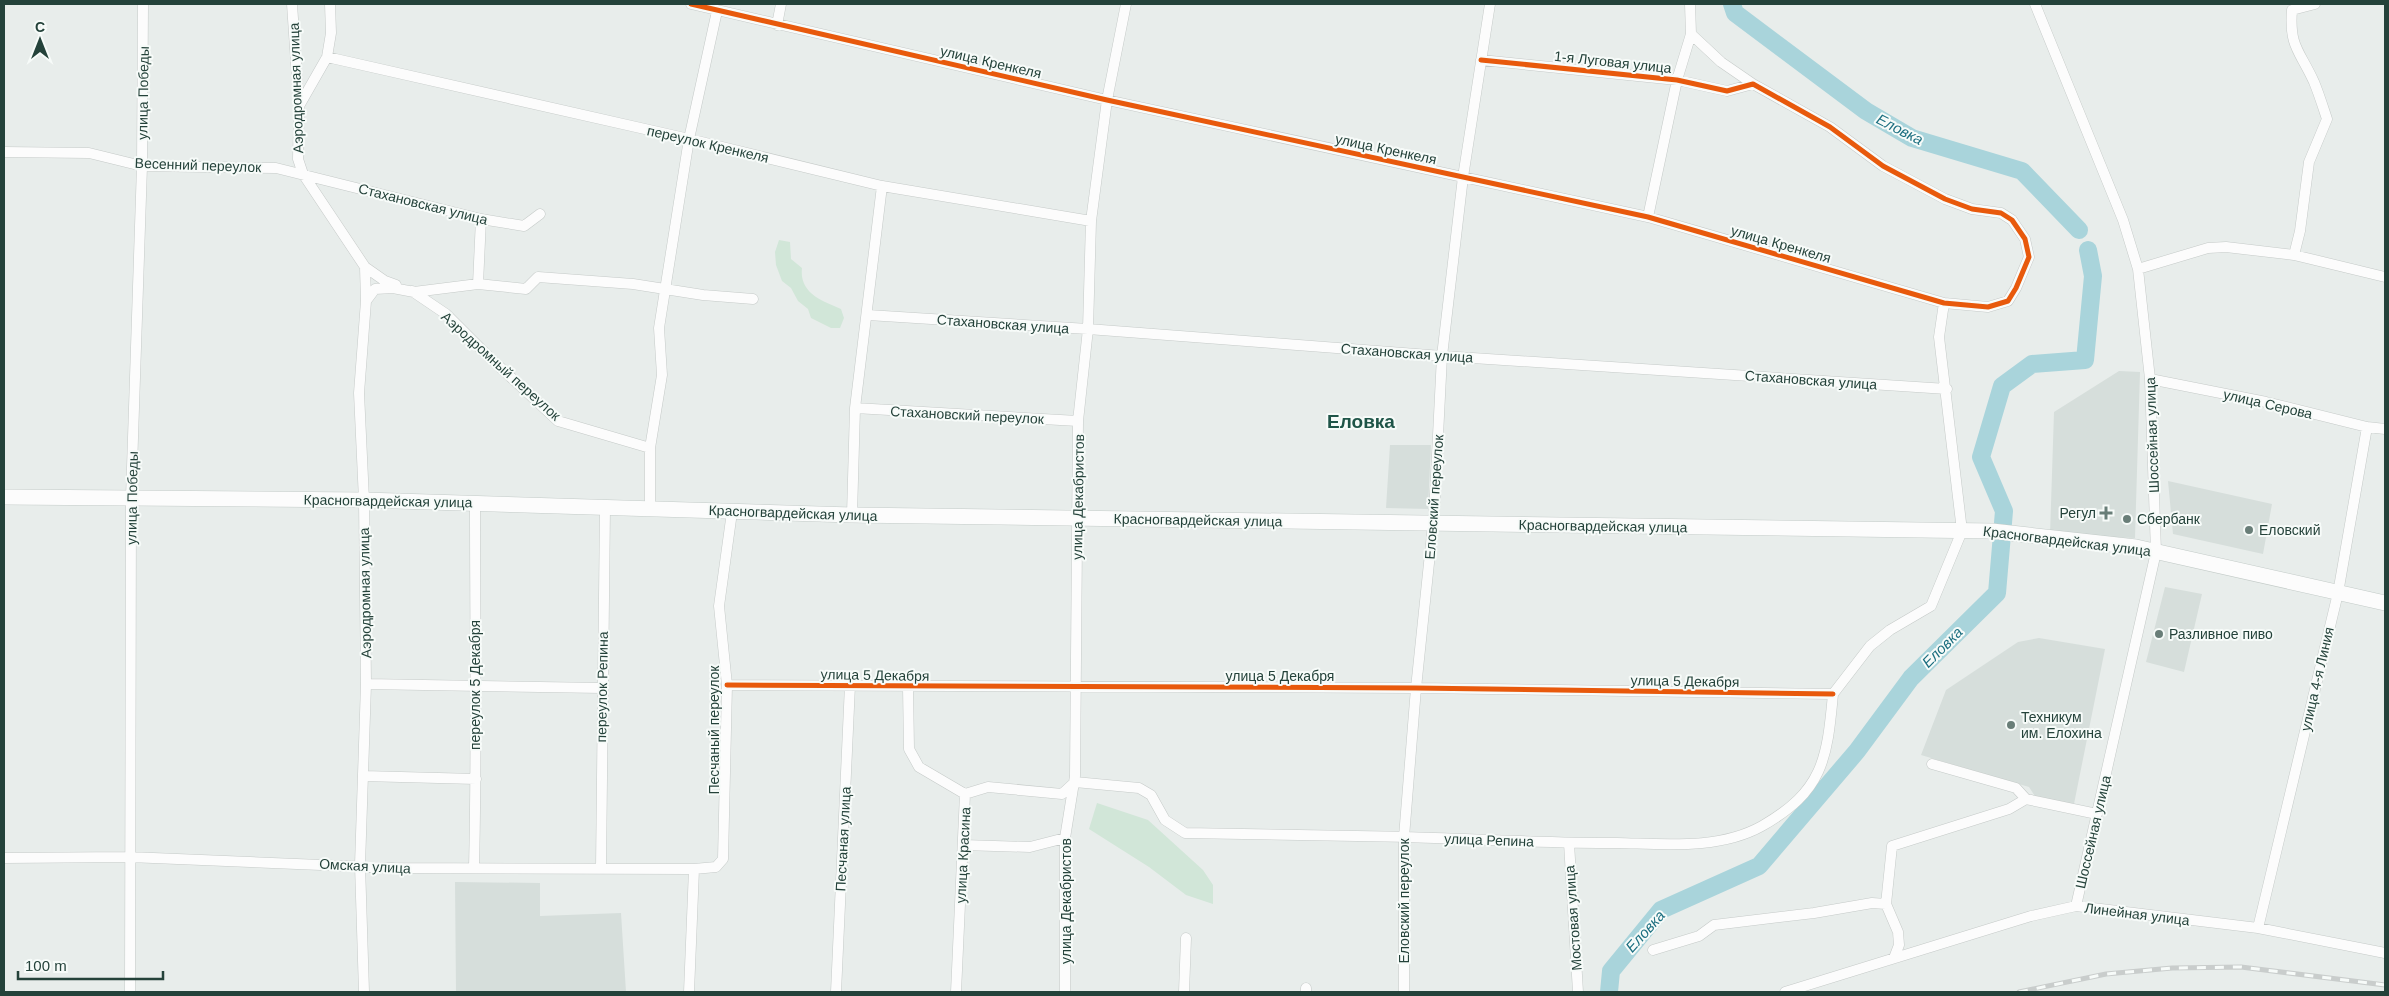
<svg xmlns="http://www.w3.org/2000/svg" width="2389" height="996" viewBox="0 0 2389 996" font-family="Arial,sans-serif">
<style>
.built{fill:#d6dedb}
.green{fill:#d1e6d8}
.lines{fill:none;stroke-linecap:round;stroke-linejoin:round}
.river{stroke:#a9d4db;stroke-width:18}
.street-casing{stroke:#c5cac8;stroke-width:11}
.secondary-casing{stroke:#c3cbc8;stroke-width:16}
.street{stroke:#fcfcfc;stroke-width:10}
.secondary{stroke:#fcfcfc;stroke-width:15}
.rail-casing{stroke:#c9cdcc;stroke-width:5}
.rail{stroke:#f7fbf9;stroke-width:3;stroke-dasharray:9;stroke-linecap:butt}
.cycleway-casing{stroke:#f7fbf9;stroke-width:8}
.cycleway{stroke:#e8590c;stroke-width:5}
.poi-dot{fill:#697e78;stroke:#f7fbf9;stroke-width:2}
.labels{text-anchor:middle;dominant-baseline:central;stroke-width:4;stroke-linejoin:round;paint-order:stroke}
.street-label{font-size:14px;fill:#24423a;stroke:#f7fbf9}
.poi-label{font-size:14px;fill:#24423a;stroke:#f7fbf9;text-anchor:start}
.water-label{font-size:15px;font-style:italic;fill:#1c6f80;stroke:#f7fbf9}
.district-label{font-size:19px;font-weight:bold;fill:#1f5548;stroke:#f7fbf9}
</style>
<rect width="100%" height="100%" fill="#e8edeb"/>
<path class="built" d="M2119,371L2140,372L2135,538L2050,535L2054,412Z
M1390,445H1431L1428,509L1386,508Z
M2168,481L2272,504L2263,554L2173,534Z
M2165,587L2202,594L2184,672L2146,662Z
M2039,638L2105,649L2074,804L2036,798L2029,787L1921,755L1946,690L2018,642Z
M455,882L540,883V916L621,913L626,992H456Z"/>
<path class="green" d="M779,240L790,242L791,259L802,268C799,293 822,301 841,309L844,318L840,328H831L811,318L808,309L798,301L791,288L782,281L776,265L775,252Z
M1097,803L1148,820L1203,870L1213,885V904L1186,895L1149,867L1089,829Z"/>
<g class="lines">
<path class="river" d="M1732,4L1735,13L1866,111L1912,138L2022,171L2079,230
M1609,992L1611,971L1661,910L1759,866L1857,751L1911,678L1997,593L2004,511L1981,457L2002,386L2032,364L2085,360L2093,276L2088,250"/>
<defs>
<path id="street" d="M292,4L299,107L298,159L303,174L365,267L366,301L359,393L364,500L366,684L360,865L364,992
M691,4L1107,100L1648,217L1944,303L1988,307L2008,301L2016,288L2029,257L2025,239L2012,220L2001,213L1972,209L1945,199L1883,166L1830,127L1753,84L1727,91L1677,80L1481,60
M1690,4L1691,34L1721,62L1753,84
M2035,4L2123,220L2138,269L2150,379L2156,552L2076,906
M777,25L781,4
M327,57L689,139L882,186L1091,221
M299,106L327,57L331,33L330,4
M4,152L89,153L142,166L276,168L481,219L524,226L540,214
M1648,217L1677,80L1691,34
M2294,255L2300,231L2309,162L2327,119C2323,107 2319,94 2314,82C2300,51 2289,47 2292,10L2315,4
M365,267L385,281L396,285
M2138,269L2208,248L2226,247L2294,255L2385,277
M478,284L481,219
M412,291L446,314L487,355L558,421L650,448
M366,301L375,289L393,288L414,292L478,284L526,289L538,277L633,284L703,295L753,299
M868,315L1088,329L1442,356L1947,389
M2150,379L2266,402L2367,427L2385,429
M855,408L1078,421
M650,509V448L662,375L659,328L689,139L717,11
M852,515L855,408L882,186
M366,684L602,688
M727,685L1416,688L1833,694
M908,687L909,749L919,767L965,794L956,992
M1833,694L1870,646L1890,630L1931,606L1962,531L1939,337L1944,303
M1932,764L2016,788L2026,799L2097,814
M363,776L476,779
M965,794L988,787L1062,794L1075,782L1139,788L1151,795L1165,820L1185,833C1259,834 1332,835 1405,837C1476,839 1546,843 1617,843C1665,844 1719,850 1762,826C1823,791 1827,760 1833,694
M1569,843L1578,992
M963,845L1030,847L1065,838
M4,858L129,857L394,868L694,869L716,867L723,859L727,685L719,606L732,512
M474,868C477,746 475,625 475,503
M601,868L605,507
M2258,928L2338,593L2367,427
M1653,950L1699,936L1714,925L1814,913L1872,903L1886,904
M1894,958L1899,945L1898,932L1886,904L1892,846L2009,809L2026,799
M130,992L131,498L142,166L143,4
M689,992L694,869
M836,992L850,685
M1065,992V838L1075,776L1078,421L1088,329L1091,221L1107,100L1126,4
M1184,992L1186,938
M1306,992V988
M1404,992V837L1416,688L1434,515L1442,356L1463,177L1490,4
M1785,992L2031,916L2076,906L2258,928L2385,953"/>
<path id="secondary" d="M4,497L364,500L852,515L1992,531L2136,547L2385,603"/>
</defs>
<use href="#street" class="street-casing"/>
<use href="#secondary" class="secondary-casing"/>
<use href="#street" class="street"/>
<use href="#secondary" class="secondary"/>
<defs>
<path id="rail" d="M2019,992L2106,974L2172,968L2241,967L2385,985"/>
</defs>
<use href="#rail" class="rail-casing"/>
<use href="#rail" class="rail"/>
<defs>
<path id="cycleway" d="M691,4L1107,100L1648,217L1944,303L1988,307L2008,301L2016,288L2029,257L2025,239L2012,220L2001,213L1972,209L1945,199L1883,166L1830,127L1753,84L1727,91L1677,80L1481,60
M727,685L1416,688L1833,694"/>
</defs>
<use href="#cycleway" class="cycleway-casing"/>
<use href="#cycleway" class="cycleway"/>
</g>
<g class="poi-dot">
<path d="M2103.5 505.5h5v5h5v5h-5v5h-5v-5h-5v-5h5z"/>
<circle cx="2127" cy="519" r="5"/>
<circle cx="2249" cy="530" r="5"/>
<circle cx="2159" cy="634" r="5"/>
<circle cx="2011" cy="725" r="5"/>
</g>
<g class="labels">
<g class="street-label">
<text transform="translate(991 62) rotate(13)">улица Кренкеля</text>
<text transform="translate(1613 62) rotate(6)">1-я Луговая улица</text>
<text transform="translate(296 88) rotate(-92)">Аэродромная улица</text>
<text transform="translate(143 93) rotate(-89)">улица Победы</text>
<text transform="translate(708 144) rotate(13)">переулок Кренкеля</text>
<text transform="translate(1386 149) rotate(12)">улица Кренкеля</text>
<text transform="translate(198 165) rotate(2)">Весенний переулок</text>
<text transform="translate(423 204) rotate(14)">Стахановская улица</text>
<text transform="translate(1781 244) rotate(16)">улица Кренкеля</text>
<text transform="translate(1003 324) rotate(4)">Стахановская улица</text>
<text transform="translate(1407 353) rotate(4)">Стахановская улица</text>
<text transform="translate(501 366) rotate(42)">Аэродромный переулок</text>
<text transform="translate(1811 380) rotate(4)">Стахановская улица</text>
<text transform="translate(2268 404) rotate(13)">улица Серова</text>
<text transform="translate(967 415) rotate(3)">Стахановский переулок</text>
<text transform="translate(2152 435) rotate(-92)">Шоссейная улица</text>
<text transform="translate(1078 497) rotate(-89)">улица Декабристов</text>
<text transform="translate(1434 497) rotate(-86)">Еловский переулок</text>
<text transform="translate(132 498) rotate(-89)">улица Победы</text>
<text transform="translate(388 501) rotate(1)">Красногвардейская улица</text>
<text transform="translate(793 513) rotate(2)">Красногвардейская улица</text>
<text transform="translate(1198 520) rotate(1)">Красногвардейская улица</text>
<text transform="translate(1603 526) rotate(1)">Красногвардейская улица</text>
<text transform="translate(2067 541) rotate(7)">Красногвардейская улица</text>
<text transform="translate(365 593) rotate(-91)">Аэродромная улица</text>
<text transform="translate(875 675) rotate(1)">улица 5 Декабря</text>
<text x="1280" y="676">улица 5 Декабря</text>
<text transform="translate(2317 679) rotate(-77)">улица 4-я Линия</text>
<text transform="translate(1685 681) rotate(1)">улица 5 Декабря</text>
<text transform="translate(475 685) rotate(-90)">переулок 5 Декабря</text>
<text transform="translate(602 687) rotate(-89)">переулок Репина</text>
<text transform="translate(714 730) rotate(-90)">Песчаный переулок</text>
<text transform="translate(2093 832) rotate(-77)">Шоссейная улица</text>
<text transform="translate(843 839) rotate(-87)">Песчаная улица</text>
<text transform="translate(1489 840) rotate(2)">улица Репина</text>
<text transform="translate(963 855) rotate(-87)">улица Красина</text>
<text transform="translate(365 866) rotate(3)">Омская улица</text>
<text transform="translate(1066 901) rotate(-90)">улица Декабристов</text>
<text transform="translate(1404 901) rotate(-90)">Еловский переулок</text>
<text transform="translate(2137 914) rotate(7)">Линейная улица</text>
<text transform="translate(1573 918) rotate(-94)">Мостовая улица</text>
</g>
<g class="poi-label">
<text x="2096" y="513" text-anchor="end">Регул</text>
<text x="2137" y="519">Сбербанк</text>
<text x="2259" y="530">Еловский</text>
<text x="2169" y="634">Разливное пиво</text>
<text x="2021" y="717">Техникум<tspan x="2021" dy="16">им. Елохина</tspan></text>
</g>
<g class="water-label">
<text transform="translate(1900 129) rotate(27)">Еловка</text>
<text transform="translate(1942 647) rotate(-45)">Еловка</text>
<text transform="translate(1645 931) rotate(-48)">Еловка</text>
</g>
<g class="district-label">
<text x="1361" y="421">Еловка</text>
</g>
</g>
<rect width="2389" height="996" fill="none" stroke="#24423a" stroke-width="10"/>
<g transform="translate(40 40)" stroke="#f7fbf9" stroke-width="4" paint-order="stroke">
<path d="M0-4L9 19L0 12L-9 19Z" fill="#24423a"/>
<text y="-8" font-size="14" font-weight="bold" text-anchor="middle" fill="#24423a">С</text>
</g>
<path d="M18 971v8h145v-8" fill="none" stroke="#24423a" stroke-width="2.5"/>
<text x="25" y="971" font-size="15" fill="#24423a" stroke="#f7fbf9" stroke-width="4" paint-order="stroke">100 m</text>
</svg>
